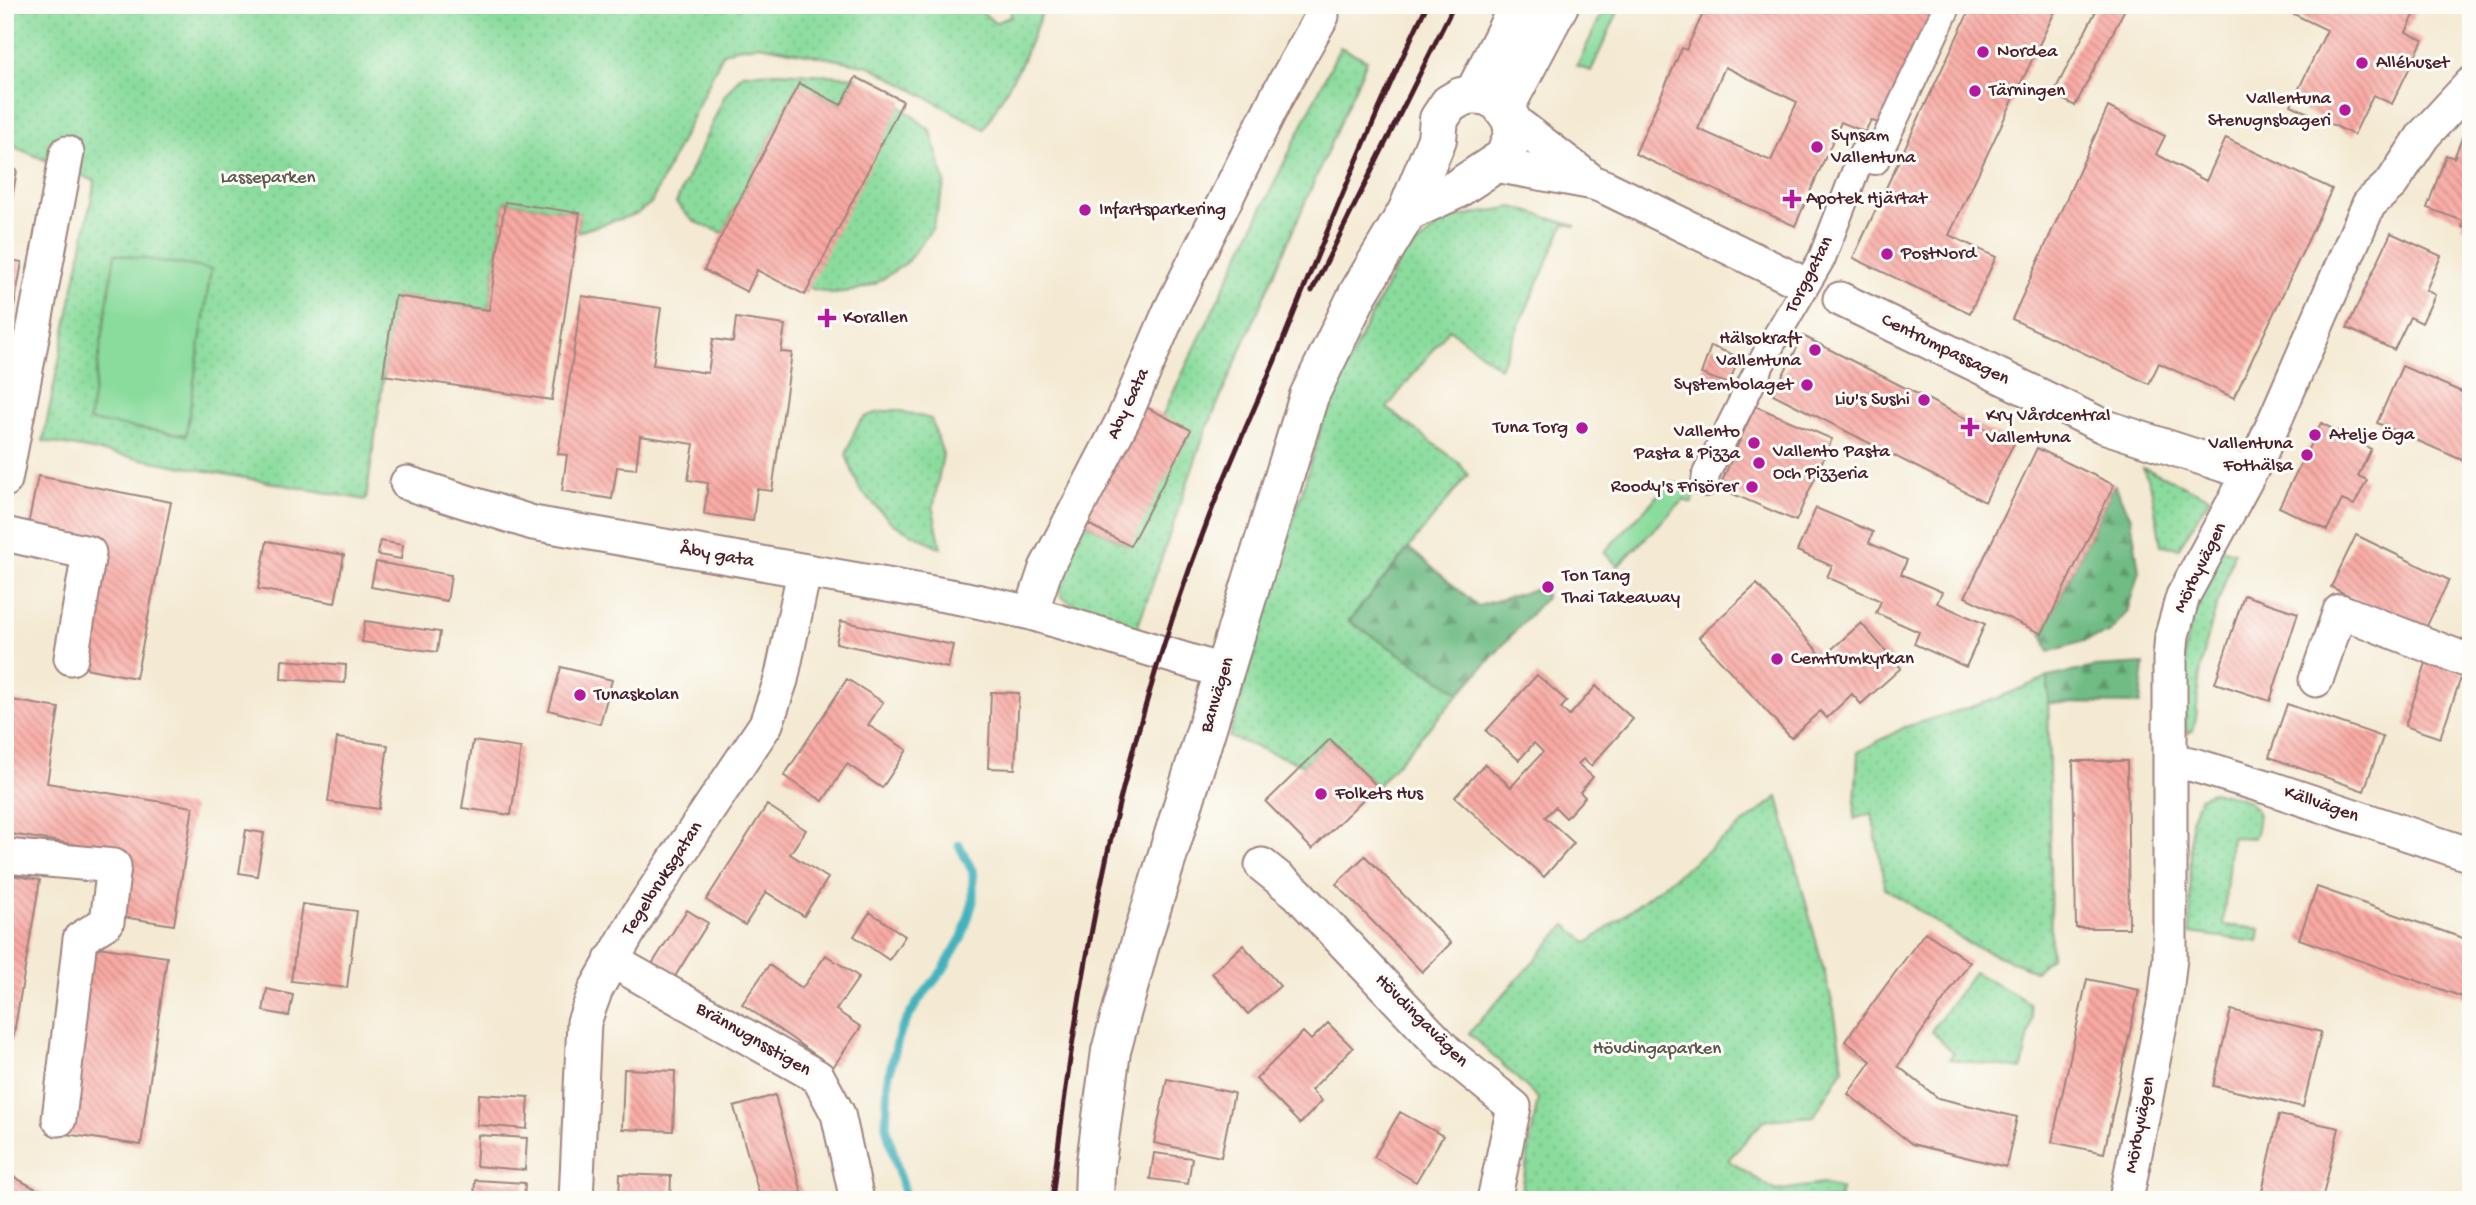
<svg xmlns="http://www.w3.org/2000/svg" width="2476" height="1205" viewBox="0 0 2476 1205" font-family="'Gochi Hand',sans-serif">
<style>
.grass{fill:url(#grass-dots);stroke:#6a7e64;stroke-width:2}
.forest{fill:url(#forest-firs);stroke:#5c6e58;stroke-width:2}
.garden{fill:#8adc9d;stroke:#6a7e64;stroke-width:2}
.lines{fill:none;stroke-linecap:round;stroke-linejoin:round}
.stream{stroke:#43b2bd;stroke-width:9}
.building{fill:url(#building-back-hatch);fill-rule:evenodd}
.pedestrian-casing{stroke:#9f847f;stroke-width:30}
.minor-casing{stroke:#9f847f;stroke-width:37}
.tertiary-casing{stroke:#9f847f;stroke-width:42}
.pedestrian{stroke:#fff;stroke-width:26}
.minor{stroke:#fff;stroke-width:33}
.tertiary{stroke:#fff;stroke-width:38}
.rail{stroke:#4a1f2b;stroke-width:5}
.poi-dot{fill:#b5179e;stroke:#fdfcf7;stroke-width:2.5}
.labels{text-anchor:middle;dominant-baseline:central;stroke-width:6;stroke-linejoin:round;paint-order:stroke}
.poi-label{font-size:19px;fill:#4a1f2b;stroke:#fdfcf7;text-anchor:start}
.park-label{font-size:19px;fill:#5d584d;stroke:#fdfcf7}
.street-label{font-size:19px;fill:#4a1f2b;stroke:#fdfcf7}
</style>
<defs>
<pattern id="grass-dots" width="8" height="8" patternUnits="userSpaceOnUse" patternTransform="scale(1.75)"><rect width="8" height="8" fill="#8adc9d"/><path d="M2 2h.1M6 6h.1" fill="none" stroke="#79bc87" stroke-width="1.8" stroke-linecap="round"/></pattern>
<pattern id="forest-firs" width="22" height="20" patternUnits="userSpaceOnUse" patternTransform="scale(1.75)"><rect width="22" height="20" fill="#6fbc84"/><path d="M5 1l3.5 6h-7zM16 11l3.5 6h-7z" fill="#5d986c"/></pattern>
<pattern id="building-back-hatch" width="6" height="6" patternUnits="userSpaceOnUse" patternTransform="scale(1.75)"><rect width="6" height="6" fill="#f9aaa4"/><path d="M-1 5l2 2M0 0l6 6M5-1l2 2" fill="none" stroke="#cc8a86"/></pattern>
</defs>
<rect width="100%" height="100%" fill="#fdfcf7"/>
<filter id="ink" filterUnits="userSpaceOnUse"><feTurbulence type="fractalNoise" baseFrequency=".0143" numOctaves="2"/><feDisplacementMap in="SourceGraphic" scale="14" xChannelSelector="R" yChannelSelector="G"/><feConvolveMatrix kernelMatrix="1 2 1 2 8 2 1 2 1" color-interpolation-filters="sRGB"/></filter>
<filter id="wash" filterUnits="userSpaceOnUse"><feTurbulence type="fractalNoise" baseFrequency=".00686" numOctaves="4" result="noise"/><feDisplacementMap in="SourceGraphic" scale="28" xChannelSelector="R" yChannelSelector="G"/><feGaussianBlur stdDeviation="1.57" result="paint"/><feColorMatrix in="noise" values="0 0 0 0 0 0 0 0 0 0 0 0 0 0 0 0 0 1.4 0 .05"/><feComposite in="paint" operator="in"/></filter>
<g filter="url(#wash)">
<rect width="100%" height="100%" fill="#f4ead3"/>
<path class="grass" d="M5,5H974L995,23L1011,16L1010,5H1045L1021,64L984,129L870,66L759,45L736,48L723,53L651,203L636,214L577,232L580,213L505,202L489,310L395,296L366,500L43,441L95,181L5,143Z
M1340,47L1367,60L1204,435L1137,629C1109,623 1084,612 1061,596L1060,577L1084,522L1129,546L1162,416Z
M778,72L856,77L841,105L798,84L723,233L693,221L676,203L725,95L742,74Z
M893,100L931,131L945,183L932,229L906,263L875,284L853,291L832,293L813,289L801,282Z
M1513,207L1576,226L1564,224L1500,368L1449,329L1387,408L1459,463L1468,475L1349,621L1460,693L1377,786L1331,739L1304,765L1229,737L1325,414L1361,336L1400,259L1447,219Z
M897,410L931,419L943,454L933,509L941,548L893,524L860,490L846,455C859,419 857,414 897,410Z
M2143,468C2167,476 2187,489 2210,497L2179,548L2161,545L2152,491Z
M2220,548L2234,552L2232,560C2219,600 2204,641 2199,682C2196,700 2199,713 2193,731L2186,734C2185,712 2182,689 2183,668C2185,627 2202,585 2220,548Z
M2048,677L2051,957L2035,971L1969,944L1885,888L1872,813L1854,819L1858,752L1905,727L1993,700Z
M2212,792C2230,795 2260,796 2258,822C2257,828 2257,832 2254,838L2231,837L2223,925L2260,929L2258,942L2190,933L2191,820L2200,797Z
M1778,797L1834,1009L1843,1069L1814,1116L1764,1120L1728,1160L1776,1191L1822,1184L1841,1189L1839,1200H1520L1538,1098L1469,1033L1566,925L1588,943Z
M1974,972L2030,1003L2032,1018L2022,1069L1949,1059L1954,1053L1931,1031Z"/>
<path class="forest" d="M2114,485L2131,518L2139,571L2127,612L2109,633L2049,652L2042,634Z
M1409,548L1478,606L1544,587L1546,597L1460,693L1349,621Z
M2144,664L2140,704L2048,703V677L2095,667Z"/>
<path class="garden" d="M1606,5H1621L1591,71L1577,66Z
M115,254L211,269L186,435L89,421Z
M1671,482L1697,490L1692,503L1683,500L1618,566L1604,552Z"/>
<g class="lines">
<path class="stream" d="M906,1200L886,1126L888,1078L900,1032L918,1001L943,970L962,937L973,902V872L959,845"/>
</g>
<g id="blocks">
<path class="building" d="M1707,5H1936L1882,125L1871,120L1865,132L1841,122L1795,226L1635,154L1682,48L1686,50ZM1725,67L1797,102L1771,161L1698,129Z
M1972,5H2058L1949,235L1996,257L1970,313L1853,258Z
M2099,5H2127L2075,106L2053,94Z
M2275,5H2419L2406,32L2423,40L2392,104L2373,95L2354,135L2291,105L2327,30Z
M856,77L903,101L805,295L757,270L747,292L704,270L799,83L841,105Z
M2108,107L2165,136L2156,154L2206,181L2226,138L2332,189L2234,398L2159,363L2149,384L2012,319Z
M2471,115V230L2462,227L2464,221L2427,208L2446,155L2454,158Z
M5,168L17,170L7,228L5,227Z
M505,202L580,213L552,400L383,375L395,296L489,310Z
M2391,233L2441,256L2426,290L2435,295L2422,323L2410,317L2394,350L2347,328Z
M5,259L22,262L7,347H5Z
M582,296L661,308L653,365L708,373L713,339L733,342L736,318L785,325L781,352L792,353L772,491L757,489L753,521L704,514L708,483L688,480L694,444L640,436L636,469L617,467L612,499L562,491L567,455L558,454Z
M1803,336L2014,443L1985,502L1773,394Z
M1711,346L1739,357L1729,384L1701,374Z
M2402,366L2471,396V464L2377,423Z
M1144,406L1191,430L1130,546L1084,522Z
M1755,406L1832,439L1796,521L1719,488Z
M2321,423L2371,449L2358,476L2367,480L2354,505L2342,500L2327,530L2279,507Z
M2037,448L2114,485L2042,634L1965,597Z
M38,476L171,502L136,678L75,666L100,539L28,525Z
M1816,508L1873,532L1869,543L1907,560L1901,574L1942,592L1937,603L1985,624L1966,667L1914,644L1919,632L1876,613L1881,601L1827,577L1832,566L1797,551Z
M2356,535L2449,580L2424,632L2331,587Z
M267,541L344,555L335,603L258,589Z
M380,541L403,545L401,559L378,555Z
M376,562L451,575L447,601L371,587Z
M1757,584L1823,657L1861,623L1901,668L1861,704L1852,694L1827,718L1820,711L1791,738L1699,637Z
M2244,595L2298,613L2270,701L2215,683Z
M365,621L440,632L437,652L362,642Z
M841,621L953,645L948,668L836,643Z
M282,660L346,665L345,683L281,679Z
M2427,660L2463,672L2440,738L2405,726Z
M561,667L612,680L600,724L549,710Z
M1537,675L1567,701L1561,708L1569,716L1596,686L1633,719L1591,766L1583,759L1578,764L1593,777L1580,792L1585,797L1566,818L1555,807L1545,817L1574,843L1544,877L1455,797L1485,764L1511,787L1543,752L1534,743L1519,760L1486,731Z
M847,679L883,702L868,725L907,750L882,788L847,764L823,801L784,776Z
M991,692L1019,693L1015,769L988,768Z
M5,699L59,708L47,783L193,807L174,925L116,916L126,853L5,833Z
M2287,704L2383,737L2364,791L2269,757Z
M337,738L388,745L379,809L328,802Z
M1330,739L1377,786L1312,849L1266,802Z
M473,741L521,748L511,815L462,808Z
M2073,761H2127L2129,928H2076Z
M767,805L806,830L790,854L828,878L804,916L766,892L745,925L706,900Z
M246,830L264,833L257,876L239,873Z
M1365,856L1451,943L1422,972L1336,884Z
M5,874L40,880L13,1039L5,1038Z
M2317,887L2471,941V1000L2299,939Z
M302,904L357,911L347,988L291,981Z
M687,910L708,923L674,978L652,964Z
M870,912L905,936L889,960L854,936Z
M1925,932L1970,962L1898,1066L1938,1098L2017,1117L2006,1167L1912,1144L1848,1094L1871,1061L1845,1041Z
M1243,945L1280,986L1248,1014L1212,973Z
M91,946L167,957L141,1145L65,1134Z
M826,955L859,977L836,1010L861,1027L833,1067L742,1004L769,965L802,988Z
M2087,979L2139,990L2104,1153L2052,1142Z
M267,989L293,995L289,1016L263,1011Z
M2231,1010L2321,1032L2303,1107L2213,1086Z
M1328,1023L1353,1048L1311,1090L1322,1101L1300,1124L1256,1079L1303,1032L1311,1040Z
M624,1069L675,1071L673,1131L622,1129Z
M1167,1079L1234,1093L1221,1157L1154,1143Z
M479,1094L529,1097L527,1129L477,1125Z
M775,1095L804,1200H761L734,1107Z
M1400,1112L1443,1136L1416,1182L1374,1157Z
M2279,1115L2339,1128L2322,1200H2260Z
M478,1135L527,1138L525,1170L476,1166Z
M1154,1153L1192,1158L1188,1184L1150,1179Z
M5,1172L56,1200H5Z
M620,1174L671,1176L670,1200H619Z
M475,1180L525,1183L524,1200H474Z"/>
</g>
</g>
<g filter="url(#ink)">
<use href="#blocks" fill-opacity="0" stroke="#9f847f" stroke-width="2"/>
<g class="lines">
<defs>
<path id="pedestrian" d="M1705,483L1706,474L1768,350L1822,258L1862,154L1875,161L1948,5"/>
<path id="minor" d="M1511,119L1589,179
M1495,165L1594,183L1607,188L1796,280
M1840,299L2103,426L2248,473
M5,480L67,153
M407,483L533,523L967,599L1031,613
M5,534L89,553L71,658
M1225,672L1031,613L1046,568L1124,418L1170,311L1277,96L1322,16
M2316,680L2340,611L2471,662
M2170,760L2194,765L2270,788L2471,855
M5,856L114,866L107,922L80,939L59,1119
M1262,865L1297,893L1447,1052L1514,1107L1494,1200
M611,960L818,1077L838,1114L857,1200
M576,1200L584,1022L596,989L640,912L766,724L781,680L804,572
M2126,1200L2166,994L2170,958V659L2172,635L2183,596L2262,450L2369,204L2392,183L2423,136L2471,84"/>
<path id="tertiary" d="M1474,94L1519,5
M1505,107L1559,5
M1094,1200L1095,1169L1111,1051L1139,948L1309,396L1358,294L1407,212L1437,139L1439,119L1449,104L1461,97L1474,94L1487,96L1499,102L1511,119L1514,132L1505,157L1455,190L1407,212"/>
</defs>
<use href="#pedestrian" class="pedestrian-casing"/>
<use href="#minor" class="minor-casing"/>
<use href="#tertiary" class="tertiary-casing"/>
<use href="#pedestrian" class="pedestrian"/>
<use href="#minor" class="minor"/>
<use href="#tertiary" class="tertiary"/>
<path class="rail" d="M1312,291L1454,5
M1052,1200C1070,1038 1096,878 1141,721C1160,653 1183,584 1209,517C1229,464 1253,412 1275,360C1323,241 1371,121 1427,5"/>
</g>
</g>
<g class="poi-dot">
<circle cx="1983" cy="52" r="7"/>
<circle cx="2362" cy="63" r="7"/>
<circle cx="1975" cy="91" r="7"/>
<circle cx="2345" cy="110" r="7"/>
<circle cx="1817" cy="147" r="7"/>
<path d="M1788.5 188.5h7v7h7v7h-7v7h-7v-7h-7v-7h7z"/>
<circle cx="1085" cy="210" r="7"/>
<circle cx="1887" cy="254" r="7"/>
<path d="M823.5 307.5h7v7h7v7h-7v7h-7v-7h-7v-7h7z"/>
<circle cx="1815" cy="350" r="7"/>
<circle cx="1807" cy="385" r="7"/>
<circle cx="1924" cy="400" r="7"/>
<path d="M1966.5 416.5h7v7h7v7h-7v7h-7v-7h-7v-7h7z"/>
<circle cx="1582" cy="428" r="7"/>
<circle cx="2315" cy="435" r="7"/>
<circle cx="1754" cy="443" r="7"/>
<circle cx="2307" cy="455" r="7"/>
<circle cx="1759" cy="463" r="7"/>
<circle cx="1752" cy="487" r="7"/>
<circle cx="1548" cy="587" r="7"/>
<circle cx="1777" cy="659" r="7"/>
<circle cx="580" cy="695" r="7"/>
<circle cx="1321" cy="794" r="7"/>
</g>
<g class="labels">
<g class="poi-label">
<text x="1997" y="52">Nordea</text>
<text x="2376" y="63">Alléhuset</text>
<text x="1989" y="91">Tärningen</text>
<text x="2331" y="99" text-anchor="end">Vallentuna<tspan x="2331" dy="22">Stenugnsbageri</tspan></text>
<text x="1831" y="136">Synsam<tspan x="1831" dy="22">Vallentuna</tspan></text>
<text x="1806" y="199">Apotek Hjärtat</text>
<text x="1099" y="210">Infartsparkering</text>
<text x="1901" y="254">PostNord</text>
<text x="843" y="318">Korallen</text>
<text x="1801" y="339" text-anchor="end">Hälsokraft<tspan x="1801" dy="22">Vallentuna</tspan></text>
<text x="1793" y="385" text-anchor="end">Systembolaget</text>
<text x="1910" y="400" text-anchor="end">Liu's Sushi</text>
<text x="1986" y="416">Kry Vårdcentral<tspan x="1986" dy="22">Vallentuna</tspan></text>
<text x="1568" y="428" text-anchor="end">Tuna Torg</text>
<text x="1740" y="432" text-anchor="end">Vallento<tspan x="1740" dy="22">Pasta &amp; Pizza</tspan></text>
<text x="2329" y="435">Atelje Öga</text>
<text x="2293" y="444" text-anchor="end">Vallentuna<tspan x="2293" dy="22">Fothälsa</tspan></text>
<text x="1773" y="452">Vallento Pasta<tspan x="1773" dy="22">Och Pizzeria</tspan></text>
<text x="1738" y="487" text-anchor="end">Roody's Frisörer</text>
<text x="1562" y="576">Ton Tang<tspan x="1562" dy="22">Thai Takeaway</tspan></text>
<text x="1791" y="659">Cemtrumkyrkan</text>
<text x="594" y="695">Tunaskolan</text>
<text x="1335" y="794">Folkets Hus</text>
</g>
<g class="park-label">
<text x="268" y="178">Lasseparken</text>
<text x="1657" y="1049">Hövdingaparken</text>
</g>
<g class="street-label">
<text transform="translate(1810 275) rotate(-63)">Torggatan</text>
<text transform="translate(1945 350) rotate(26)">Centrumpassagen</text>
<text transform="translate(1129 404) rotate(-65)">Aby Gata</text>
<text transform="translate(717 556) rotate(10)">Åby gata</text>
<text transform="translate(2201 568) rotate(-64)">Mörbyvägen</text>
<text transform="translate(1218 695) rotate(-73)">Banvägen</text>
<text transform="translate(2321 805) rotate(19)">Källvägen</text>
<text transform="translate(663 879) rotate(-57)">Tegelbruksgatan</text>
<text transform="translate(1421 1021) rotate(45)">Hövdingavägen</text>
<text transform="translate(753 1040) rotate(30)">Brännugnsstigen</text>
<text transform="translate(2141 1125) rotate(-79)">Mörbyvägen</text>
</g>
</g>
<rect width="2476" height="1205" fill="none" stroke="#fdfcf7" stroke-width="28"/>
</svg>
